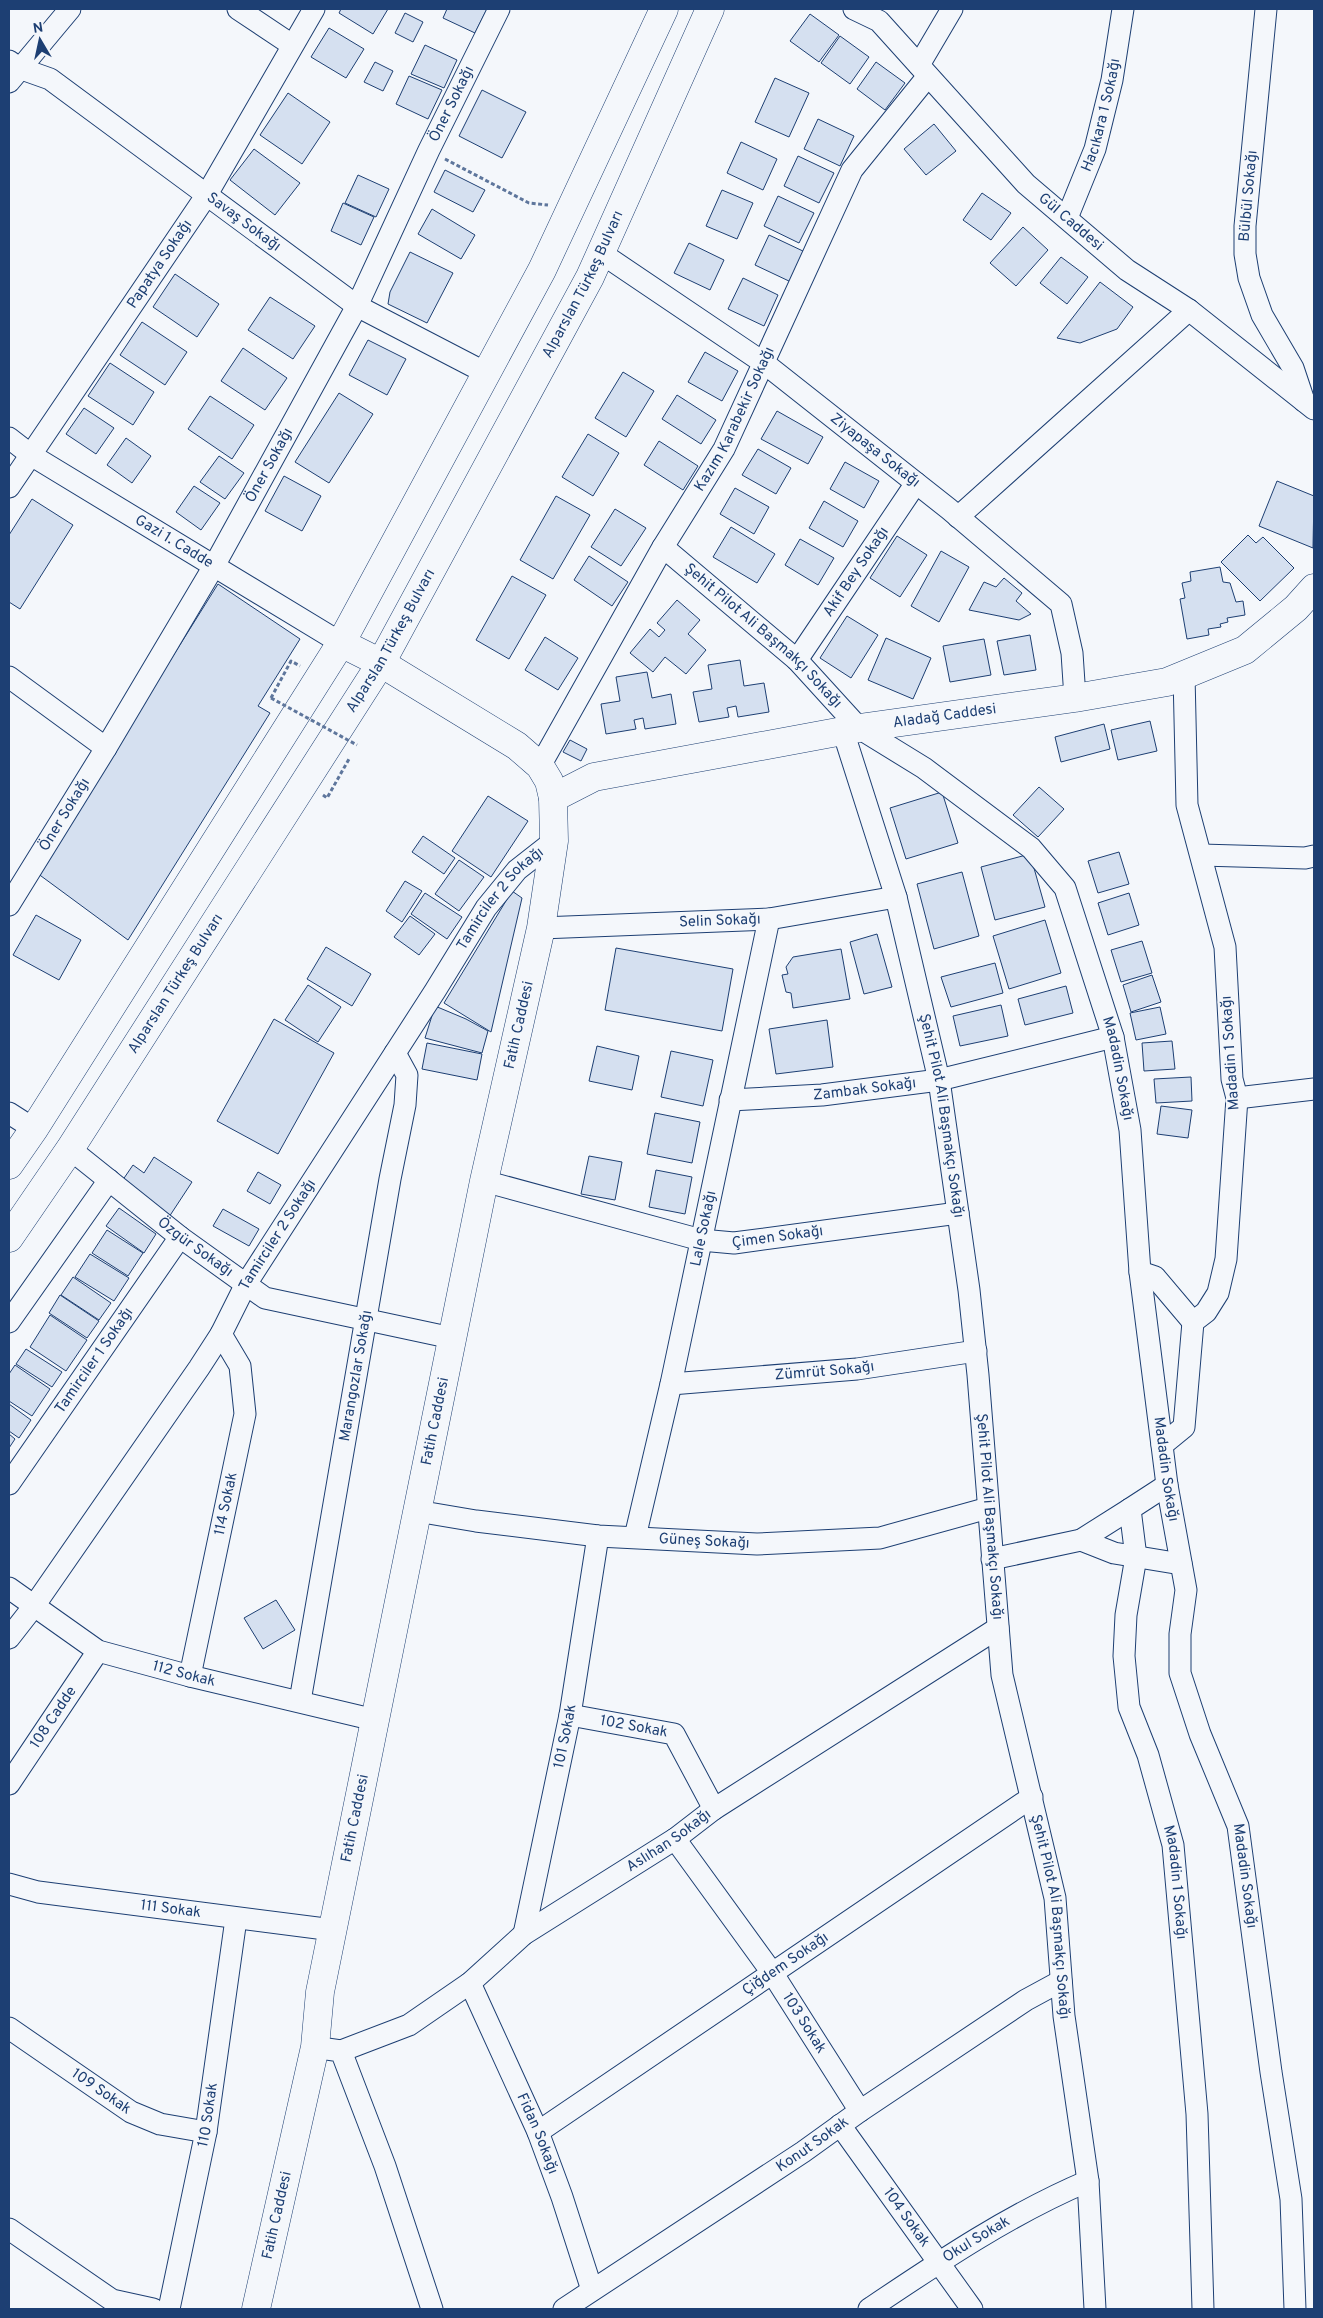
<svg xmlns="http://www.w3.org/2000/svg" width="1323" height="2318" viewBox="0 0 1323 2318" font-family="Overpass,sans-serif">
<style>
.building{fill:#d5e0f0;stroke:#1d3f73}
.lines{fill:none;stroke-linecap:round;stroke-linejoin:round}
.minor-casing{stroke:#1d3f73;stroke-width:23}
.major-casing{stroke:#1d3f73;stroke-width:29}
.highway-casing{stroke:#1d3f73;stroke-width:29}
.path{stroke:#5e769c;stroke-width:3;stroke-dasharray:4 2.5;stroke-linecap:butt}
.minor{stroke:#f4f7fb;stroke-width:21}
.major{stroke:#f4f7fb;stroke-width:28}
.highway{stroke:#f4f7fb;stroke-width:28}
.path-bridge{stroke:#5e769c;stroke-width:3;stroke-dasharray:4 2.5;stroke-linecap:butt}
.labels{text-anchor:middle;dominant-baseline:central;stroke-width:4;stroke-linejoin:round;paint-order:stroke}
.street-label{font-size:15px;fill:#1d3f73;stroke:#f4f7fb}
</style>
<rect width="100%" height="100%" fill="#f4f7fb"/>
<path class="building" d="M341,9H388L373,34L339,13Z
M447,9H487L475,33L443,18Z
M405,13L423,22L413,42L395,33Z
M810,14L839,35L819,62L790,41Z
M329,28L364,49L346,78L311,57Z
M840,36L869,57L850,84L821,63Z
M425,45L457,60L444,88L411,74Z
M375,62L393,71L383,91L364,82Z
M876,62L905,83L885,110L857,89Z
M409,76L442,90L428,119L396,104Z
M775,78L809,93L789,137L755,122Z
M482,90L526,112L502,158L459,136Z
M288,93L330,122L302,164L260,135Z
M818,119L854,136L840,166L804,149Z
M934,124L956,151L926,175L904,149Z
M741,142L777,159L763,190L727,173Z
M254,149L300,183L275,215L230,180Z
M798,156L834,173L819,203L784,186Z
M445,170L485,190L473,212L434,192Z
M358,175L389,189L376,217L345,203Z
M722,190L753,203L737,239L706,226Z
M982,193L1011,213L991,240L963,220Z
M778,196L814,213L799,243L764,226Z
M343,203L374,217L361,245L331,231Z
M432,209L475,235L461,259L418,234Z
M1023,227L1048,250L1016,286L990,263Z
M769,235L805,252L791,282L755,265Z
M689,243L724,260L710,290L674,273Z
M410,252L453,273L427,323L388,304L390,292Z
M1061,257L1088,277L1067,304L1040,283Z
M175,274L219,304L197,337L153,307Z
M743,278L778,295L764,326L728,309Z
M1100,282L1133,307L1117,329L1080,343L1057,338Z
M270,297L315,326L293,359L248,330Z
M142,322L187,352L165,385L120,355Z
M368,340L406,359L387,395L349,375Z
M243,348L287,378L265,410L221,381Z
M705,352L738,371L722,401L688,382Z
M110,363L154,392L133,425L88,396Z
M623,372L654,391L626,437L595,418Z
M339,393L373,414L329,483L295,462Z
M677,395L716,420L701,444L662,419Z
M210,396L254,425L232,459L188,429Z
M84,408L114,428L96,454L66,434Z
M777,411L823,437L808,464L761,439Z
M588,434L619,453L593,496L562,477Z
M126,438L151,456L132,483L107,465Z
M659,441L698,466L683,490L644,465Z
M758,449L791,468L776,494L742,475Z
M219,456L244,473L225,499L200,482Z
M845,462L879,481L864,508L830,489Z
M284,476L321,496L302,531L265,511Z
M1277,481L1314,496L1313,548L1259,526Z
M194,486L220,503L201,530L176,512Z
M735,488L769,507L754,534L720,514Z
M556,496L590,515L553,579L520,560Z
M32,499L73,525L20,609L9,602V535Z
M824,501L858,521L843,547L809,528Z
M615,509L646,528L621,566L591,547Z
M731,527L775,554L757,583L713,557Z
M1248,535L1256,543L1263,537L1294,568L1260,601L1221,562Z
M897,536L927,555L900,597L870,578Z
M800,539L834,558L818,585L785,565Z
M941,551L969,567L939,622L911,606Z
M589,556L628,582L612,606L574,580Z
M1220,567L1223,582L1230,583L1236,602L1243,601L1245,615L1227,618L1228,622L1220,624L1221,627L1208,629L1209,635L1187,639L1180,599L1185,598L1182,583L1191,581L1190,572Z
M512,576L546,595L509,659L476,640Z
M1004,578L1022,593L1016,601L1031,614L1019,620L969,610L984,582L996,587Z
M218,584L300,639L258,706L270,713L128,940L37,873Z
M677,600L700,620L688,634L706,650L686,674L665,657L653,672L630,653L650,629L659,637L665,630L657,623Z
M847,616L878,635L851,678L820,658Z
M1030,635L1036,670L1004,675L997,641Z
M545,637L578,658L558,690L525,670Z
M886,638L931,658L913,699L868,680Z
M984,639L991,675L950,682L943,646Z
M740,660L744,686L764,683L769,712L738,717L736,706L727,708L729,717L699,722L693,692L712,689L708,665Z
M647,672L652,698L671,694L676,724L645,729L643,718L634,720L636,729L606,734L601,704L620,701L616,677Z
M1150,721L1157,751L1118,760L1111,730Z
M1104,724L1110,749L1061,762L1055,737Z
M570,740L587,749L581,761L563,752Z
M1039,787L1064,809L1038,837L1013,815Z
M942,792L958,843L906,859L890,808Z
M488,796L528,821L491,877L452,851Z
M423,836L455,858L444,874L412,852Z
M1119,852L1129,884L1098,893L1088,861Z
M1030,854L1045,907L995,920L981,867Z
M459,860L484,877L459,911L435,894Z
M962,872L979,936L934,949L917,884Z
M405,881L422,891L402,922L386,911Z
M512,891L522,898L491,1032L444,1003Z
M425,893L462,917L447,939L411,914Z
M1129,893L1139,925L1108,935L1098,903Z
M36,915L81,940L59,980L13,955Z
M410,916L435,934L419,955L394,937Z
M1045,920L1061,973L1009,989L993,936Z
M877,934L892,987L864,994L850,942Z
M1142,941L1152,973L1121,982L1111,950Z
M326,947L371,974L352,1006L307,979Z
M616,948L733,969L722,1031L605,1010Z
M841,949L850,999L793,1008L791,993L786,992L782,975L788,974L786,967L793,957Z
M995,963L1003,993L951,1007L941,977Z
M1152,975L1161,1002L1131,1012L1123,985Z
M308,985L341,1007L318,1042L285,1020Z
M1066,986L1073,1013L1025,1025L1018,999Z
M1001,1005L1008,1036L960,1046L953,1016Z
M435,1006L466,1019L488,1031L482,1053L425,1038Z
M1160,1007L1166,1034L1136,1040L1130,1013Z
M274,1019L334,1053L278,1154L217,1121Z
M827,1020L833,1067L776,1074L769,1029Z
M1172,1041L1175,1069L1144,1071L1142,1043Z
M427,1043L482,1054L477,1080L422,1069Z
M597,1046L639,1056L632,1090L589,1081Z
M671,1051L713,1060L703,1106L661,1097Z
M1191,1077L1192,1101L1156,1103L1154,1079Z
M1161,1106L1192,1110L1188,1138L1157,1134Z
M655,1113L700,1122L692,1163L647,1154Z
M589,1156L622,1162L615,1200L581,1194Z
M154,1157L192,1182L169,1217L120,1184L133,1165L144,1173Z
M656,1170L692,1177L685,1214L649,1207Z
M258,1172L281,1185L270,1204L247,1191Z
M119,1208L156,1234L144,1253L106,1226Z
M223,1209L259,1229L249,1246L213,1226Z
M107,1230L143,1253L128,1276L92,1253Z
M90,1254L129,1278L114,1301L75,1277Z
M73,1277L111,1303L99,1320L61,1295Z
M60,1295L99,1321L87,1338L49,1313Z
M50,1315L87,1340L66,1371L30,1347Z
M26,1349L62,1372L52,1387L16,1364Z
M15,1365L50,1389L32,1416L9,1401V1374Z
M9,1404L31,1420L19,1438L9,1431Z
M9,1434L15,1439L9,1448Z
M276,1600L295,1630L263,1649L244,1618Z"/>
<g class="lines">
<defs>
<g id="minor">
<path d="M238,9L292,45"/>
<path id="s1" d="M854,9L879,21L1026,184L1127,270L1189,310L1314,409"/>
<path d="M1266,9L1245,226V254L1249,278L1262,315L1293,368L1304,401"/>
<path id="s2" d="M9,61L19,68L50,79L357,306L486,373"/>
<path d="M919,65L952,9"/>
<path d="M9,82L70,9"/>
<path id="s3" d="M1067,218L1095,149L1112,80L1123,9"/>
<path id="s4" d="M601,253L764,363L949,509L1061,604L1072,653L1075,698"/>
<path id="s5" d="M9,438L31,455L341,643"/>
<path id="s6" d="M9,487L206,196L314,9"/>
<path d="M958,517L1189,310"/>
<path id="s7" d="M663,547L797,660L859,728L924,768L1031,848L1065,888L1113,1037L1130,1130L1140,1272L1167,1485L1186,1590L1180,1634V1673L1200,1734L1238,1826L1271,2072L1291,2199L1295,2309"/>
<path id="s8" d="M797,660L916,483"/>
<path d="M9,677L106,748"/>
<path id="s9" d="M843,731L896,897L939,1080L969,1290L978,1375L1002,1675L1055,1898L1064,2016L1088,2181L1095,2309"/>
<path id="s10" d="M540,766L663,547L724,449L852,170L928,76"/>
<path d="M1201,855L1305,858L1314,856"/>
<path id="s11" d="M9,905L106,748L214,566L357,306L429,150L499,9"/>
<path id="s12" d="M541,928L769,919L896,897"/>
<path d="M1237,1098L1314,1089"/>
<path id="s13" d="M730,1100L822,1095L939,1080L1113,1037"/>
<path d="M9,1113L34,1129"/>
<path id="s14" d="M70,1149L180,1237L265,1298L452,1338"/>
<path id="s15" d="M484,1181L701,1240L734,1243L958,1213"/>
<path d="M1140,1272L1155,1277L1193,1322"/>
<path d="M9,1322L109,1180"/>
<path id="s16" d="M671,1384L857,1369L976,1351"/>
<path d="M1162,1445L1184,1427L1193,1322L1206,1312L1218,1293L1226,1259L1237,1098L1232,1079L1225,947L1187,805L1184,675"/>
<path id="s17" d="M9,1484L180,1237"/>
<path id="s18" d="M1167,1485L1130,1509L1136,1557L1126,1615L1124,1656L1129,1707L1148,1755L1173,1845L1197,2114L1203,2309"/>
<path id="s19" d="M417,1511L476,1521L598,1536L757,1544L880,1538L988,1508"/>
<path id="s20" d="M635,1537L671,1384L769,919"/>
<path d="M1081,1540L1114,1553L1181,1564"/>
<path d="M992,1559L1081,1540L1130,1509"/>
<path id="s21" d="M9,1588L98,1651L190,1676L375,1720"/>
<path id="s22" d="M9,1638L34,1606L199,1368L221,1334L246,1284L435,991L486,908L517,870L554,841"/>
<path id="s23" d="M190,1676L245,1414L240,1366L221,1334"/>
<path id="s24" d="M300,1701L390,1179L405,1105L407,1075L395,1053"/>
<path id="s25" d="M570,1715L674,1734L714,1809"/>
<path id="s26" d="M9,1784L98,1651"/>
<path id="s27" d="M675,1839L773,1974L860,2111"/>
<path id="s28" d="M9,1884L38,1892L333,1930"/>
<path id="s29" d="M524,1934L570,1715L598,1536"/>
<path id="s30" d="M470,1983L538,2132L562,2197L592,2290"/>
<path id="s31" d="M9,2028L131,2112L160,2124L206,2132"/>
<path d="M327,2049L341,2051L385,2166L432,2309"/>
<path id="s32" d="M341,2051L409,2025L470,1983L524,1934L675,1839L714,1809L998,1628"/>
<path id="s33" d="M840,2125L972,2309"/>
<path id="s34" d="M538,2132L1032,1797"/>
<path d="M9,2229L112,2300L153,2309"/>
<path id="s35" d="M169,2309L206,2132L236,1919"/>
<path id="s36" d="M564,2309L803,2152L860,2111L1026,2000L1061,1981"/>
<path id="s37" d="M869,2309C939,2262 1010,2214 1088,2181"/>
</g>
<g id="major">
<path id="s38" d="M553,798L594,777L859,728L1075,698L1167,682L1245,650L1296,608L1314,588"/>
<path id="s39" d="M256,2309L315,2047L320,1992L484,1181L541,928L554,841L553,798L549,781L540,766L517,746L381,663L341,643"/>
</g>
<g id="highway">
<path d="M9,1165L34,1129L341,643L542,270L664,9"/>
<path id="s40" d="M9,1238L70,1149L381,663L590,277L710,9"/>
</g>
</defs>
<use href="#minor" class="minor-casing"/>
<use href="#major" class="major-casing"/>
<use href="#highway" class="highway-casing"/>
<path class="path" d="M445,159L529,203L548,205
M271,698L291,661L300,666
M323,795L327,798L349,759"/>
<use href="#minor" class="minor"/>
<use href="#major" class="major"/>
<use href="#highway" class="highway"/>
<path class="path-bridge" d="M271,698L357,745"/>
</g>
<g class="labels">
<g class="street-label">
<text stroke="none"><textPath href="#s11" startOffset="916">Öner Sokağı</textPath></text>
<text stroke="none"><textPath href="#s3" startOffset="109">Hacıkara 1 Sokağı</textPath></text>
<text transform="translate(1249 196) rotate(-85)">Bülbül Sokağı</text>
<text stroke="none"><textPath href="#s1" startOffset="306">Gül Caddesi</textPath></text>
<text stroke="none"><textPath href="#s2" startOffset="286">Savaş Sokağı</textPath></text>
<text stroke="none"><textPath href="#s6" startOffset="269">Papatya Sokağı</textPath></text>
<text stroke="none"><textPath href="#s40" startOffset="1114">Alparslan Türkeş Bulvarı</textPath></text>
<text stroke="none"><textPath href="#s10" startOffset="398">Kazım Karabekir Sokağı</textPath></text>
<text stroke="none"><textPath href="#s4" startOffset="338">Ziyapaşa Sokağı</textPath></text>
<text stroke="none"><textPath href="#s11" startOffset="511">Öner Sokağı</textPath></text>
<text stroke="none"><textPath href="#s5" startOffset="195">Gazi 1. Cadde</textPath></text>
<text stroke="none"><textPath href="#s8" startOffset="106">Akif Bey Sokağı</textPath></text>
<text stroke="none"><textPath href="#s7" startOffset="134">Şehit Pilot Ali Başmakçı Sokağı</textPath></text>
<text stroke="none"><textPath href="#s40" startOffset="709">Alparslan Türkeş Bulvarı</textPath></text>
<text stroke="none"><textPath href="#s38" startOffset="402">Aladağ Caddesi</textPath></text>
<text stroke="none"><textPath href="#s11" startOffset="106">Öner Sokağı</textPath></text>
<text stroke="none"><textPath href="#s22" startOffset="889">Tamirciler 2 Sokağı</textPath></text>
<text stroke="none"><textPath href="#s12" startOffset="179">Selin Sokağı</textPath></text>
<text stroke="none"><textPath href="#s40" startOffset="304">Alparslan Türkeş Bulvarı</textPath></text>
<text stroke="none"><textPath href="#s39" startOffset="1311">Fatih Caddesi</textPath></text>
<text transform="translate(1231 1053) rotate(-94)">Madadin 1 Sokağı</text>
<text stroke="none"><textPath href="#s7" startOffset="718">Madadin Sokağı</textPath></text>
<text stroke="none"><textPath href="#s13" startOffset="135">Zambak Sokağı</textPath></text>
<text stroke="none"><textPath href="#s9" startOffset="398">Şehit Pilot Ali Başmakçı Sokağı</textPath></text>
<text stroke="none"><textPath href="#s20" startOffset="316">Lale Sokağı</textPath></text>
<text stroke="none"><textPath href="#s22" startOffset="485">Tamirciler 2 Sokağı</textPath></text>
<text stroke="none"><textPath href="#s15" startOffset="302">Çimen Sokağı</textPath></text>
<text stroke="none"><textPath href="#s14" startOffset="159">Özgür Sokağı</textPath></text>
<text stroke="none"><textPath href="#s17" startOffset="150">Tamirciler 1 Sokağı</textPath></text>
<text stroke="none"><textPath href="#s16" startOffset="154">Zümrüt Sokağı</textPath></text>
<text stroke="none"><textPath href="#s24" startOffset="330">Marangozlar Sokağı</textPath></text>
<text stroke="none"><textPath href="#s39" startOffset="906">Fatih Caddesi</textPath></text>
<text stroke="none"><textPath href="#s7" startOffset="1122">Madadin Sokağı</textPath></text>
<text stroke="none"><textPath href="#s23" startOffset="176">114 Sokak</textPath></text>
<text stroke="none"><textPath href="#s9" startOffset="802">Şehit Pilot Ali Başmakçı Sokağı</textPath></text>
<text stroke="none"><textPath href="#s19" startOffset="289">Güneş Sokağı</textPath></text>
<text stroke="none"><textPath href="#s21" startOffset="198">112 Sokak</textPath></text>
<text stroke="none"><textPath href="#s26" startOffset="80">108 Cadde</textPath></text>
<text stroke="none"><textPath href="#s25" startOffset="65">102 Sokak</textPath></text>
<text stroke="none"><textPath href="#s29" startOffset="202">101 Sokak</textPath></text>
<text stroke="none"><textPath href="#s39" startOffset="501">Fatih Caddesi</textPath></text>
<text stroke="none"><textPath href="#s32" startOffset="392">Aslıhan Sokağı</textPath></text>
<text stroke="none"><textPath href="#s7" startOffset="1542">Madadin Sokağı</textPath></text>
<text stroke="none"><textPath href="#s18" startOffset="426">Madadin 1 Sokağı</textPath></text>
<text stroke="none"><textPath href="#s28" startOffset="164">111 Sokak</textPath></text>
<text stroke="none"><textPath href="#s9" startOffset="1208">Şehit Pilot Ali Başmakçı Sokağı</textPath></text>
<text stroke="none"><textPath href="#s34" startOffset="299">Çiğdem Sokağı</textPath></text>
<text stroke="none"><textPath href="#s27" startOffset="225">103 Sokak</textPath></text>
<text stroke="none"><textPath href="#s31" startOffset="112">109 Sokak</textPath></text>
<text stroke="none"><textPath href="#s35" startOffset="198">110 Sokak</textPath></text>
<text stroke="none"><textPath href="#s30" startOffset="165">Fidan Sokağı</textPath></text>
<text stroke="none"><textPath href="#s36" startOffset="298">Konut Sokak</textPath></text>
<text stroke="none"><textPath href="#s39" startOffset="96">Fatih Caddesi</textPath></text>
<text stroke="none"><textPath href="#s33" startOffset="114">104 Sokak</textPath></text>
<text stroke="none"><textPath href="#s37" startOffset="128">Okul Sokak</textPath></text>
</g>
</g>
<rect width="1323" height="2318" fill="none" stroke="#1d3f73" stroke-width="20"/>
<g transform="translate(40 40) rotate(351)" stroke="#f4f7fb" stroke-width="4" paint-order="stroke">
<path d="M0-4L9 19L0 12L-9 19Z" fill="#1d3f73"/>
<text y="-8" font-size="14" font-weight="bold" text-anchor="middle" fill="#1d3f73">N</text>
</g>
</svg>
